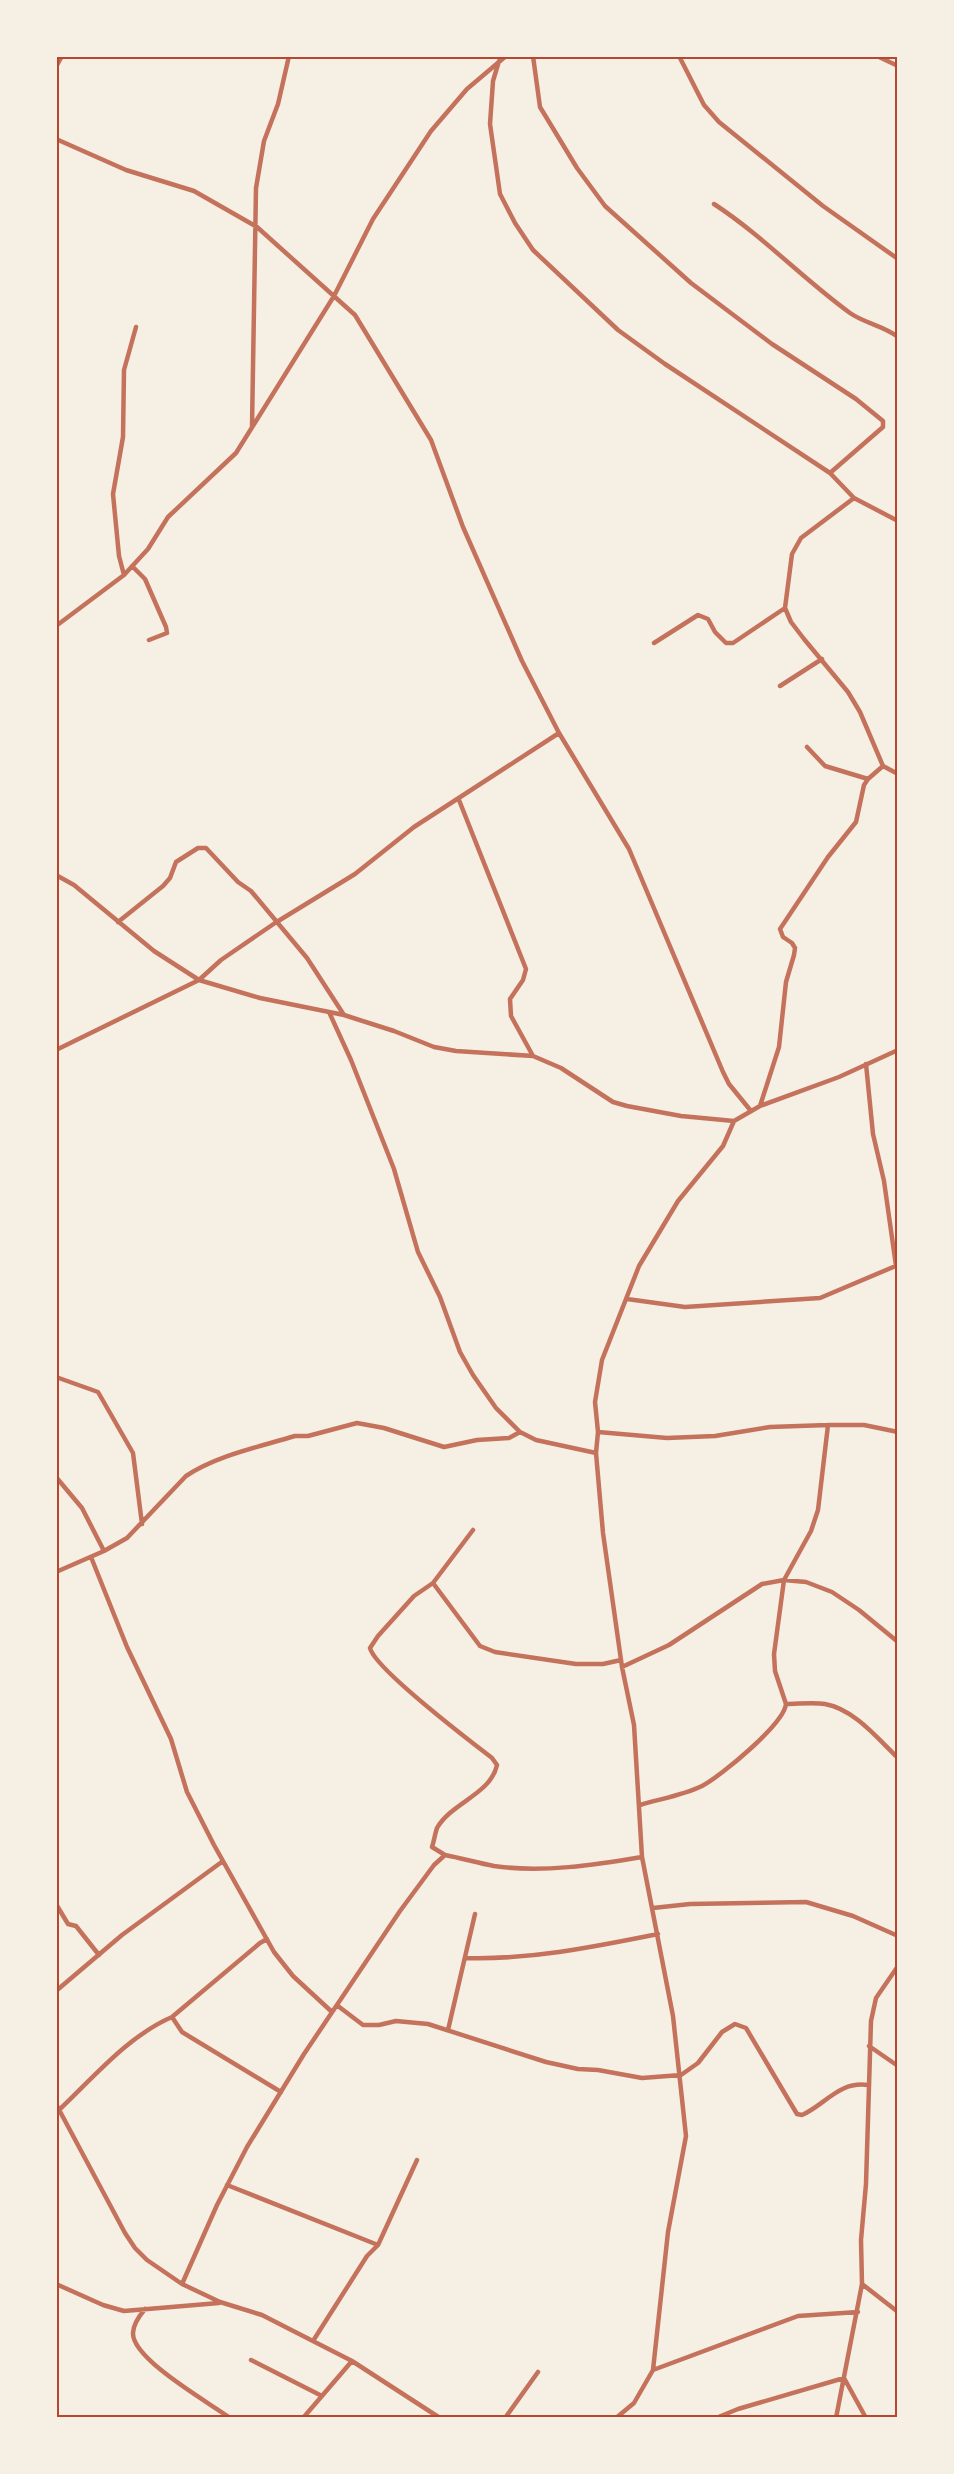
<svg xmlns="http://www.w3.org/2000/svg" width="954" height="2474" viewBox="0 0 954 2474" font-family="Arial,sans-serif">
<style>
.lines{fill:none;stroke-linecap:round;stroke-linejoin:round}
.minor{stroke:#c5725c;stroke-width:4.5}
.neatline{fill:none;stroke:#b5482f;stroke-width:2}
</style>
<rect width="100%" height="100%" fill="#f6efe4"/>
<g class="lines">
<path class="minor" d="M533,56L540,107L577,168L605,206L691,283L772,344L856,399L883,421V427L830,473
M679,56L704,105L719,122L823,206L898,259
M877,56L898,66
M499,61L493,81L490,124L500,194L515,223L533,250L618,330L665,364L830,473L854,498L898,521
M56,67L62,56
M56,139L126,170L194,191L257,227L355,315L431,440L463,527L522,661L559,733L629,849L723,1072L729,1084L751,1111
M714,204C763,236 803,279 850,313C864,323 884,326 898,337
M252,427L256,188L264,141L278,104L289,56
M854,498L801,538L792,554L785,608L791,622L804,639L848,692L860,712L883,766L898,774
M132,566L145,579L166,627L167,633L149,640
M124,575L119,556L113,494L123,437L124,370L136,327
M56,626L124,575L148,549L168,517L236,453L334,296L373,219L431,131L467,89L506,56
M654,643L698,615L708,619L715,632L726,643H733L785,608
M780,686L822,659
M807,747L825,766L868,779
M459,800L526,969L523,980L510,999L511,1016L533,1056
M56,875L74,885L154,951L199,980L260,998L344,1015L394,1031L434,1047L456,1051L533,1056L561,1068L613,1102L627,1106L681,1116L734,1121L760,1106L839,1077L898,1050
M118,922L163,886L170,878L176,862L198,848H206L238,882L251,891L307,958L344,1015
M329,1012L351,1060L394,1169L418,1252L440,1297L460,1352L473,1375L496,1408L520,1432L536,1440L596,1453
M56,1050L199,980L221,960L275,923L355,874L414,827L559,733
M866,1064L873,1134L884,1181L896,1266
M760,1106L779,1047L786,982L794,955L795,948L792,943L783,937L780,929L828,857L856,822L864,785L868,779L883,766
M627,1299L685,1307L820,1298L898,1265
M56,1377L98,1392L133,1453L142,1524
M598,1432L667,1438L715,1436L770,1427L828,1425H864L898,1432
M56,1477L82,1508L104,1551
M91,1557L127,1647L171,1739L187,1792L214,1845L274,1952L293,1976L332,2012
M56,1572L104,1551L127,1538L186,1476C218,1455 259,1447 295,1436H308L357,1423L384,1428L444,1447L477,1440L509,1438L520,1432
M433,1583L480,1646L495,1652L576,1664H603L621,1660
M622,1667L669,1645L762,1584L784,1580L806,1582L832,1592L859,1610L898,1642
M786,1704C798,1704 813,1702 825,1704C854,1709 878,1739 898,1758
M640,1805C660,1799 684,1795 702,1786C721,1776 784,1724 786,1704L775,1671L774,1654L784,1580L811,1531L818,1510L828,1425
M445,1855L432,1847C434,1841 435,1834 437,1828C451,1803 491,1794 497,1765L492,1758C470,1741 375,1669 370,1648L378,1636L414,1596L433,1583L473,1530
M56,1904L68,1924L76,1926L99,1955
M653,1908L690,1904L806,1902L853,1916L898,1936
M465,1958C530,1960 593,1947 658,1934
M56,1991L122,1935L223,1861
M338,2006L363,2025H379L396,2021L428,2024L546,2062L578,2069L598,2070L642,2078L681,2075L698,2063L722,2032L735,2024L746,2028L797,2114L802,2115C826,2104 839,2081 868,2085
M172,2017L182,2032L281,2092
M448,2030L475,1914
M869,2046L898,2066
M56,2104L125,2233L135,2248L147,2260L182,2284L220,2302L262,2315L352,2361L440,2418
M59,2110C94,2077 128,2036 172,2017L260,1943L267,1939
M227,2185L378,2245
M56,2284L103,2305L124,2311L219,2303
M182,2284L217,2205L247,2147L304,2054L400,1911L434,1865L445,1855C461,1858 478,1863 494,1866C541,1873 596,1865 642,1857
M862,2284L898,2312
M145,2309C140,2315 133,2324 133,2333C132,2359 208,2402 230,2418
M313,2341L367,2256L378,2245L417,2160
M251,2360L320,2395
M653,2370L798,2316L858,2312
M303,2418L352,2361
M505,2418L538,2372
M616,2418L634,2403L653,2370L668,2232L686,2136L673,2016L642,1857L634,1725L622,1667L603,1533L596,1453L598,1432L595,1402L602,1360L639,1266L678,1201L723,1146L734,1121
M716,2418L738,2409L844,2378L866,2418
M836,2418L862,2284L861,2240L866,2184L871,2021L876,1998L898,1966"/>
</g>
<rect width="954" height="2474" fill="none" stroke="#f6efe4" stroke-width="115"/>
<rect x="58" y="58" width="838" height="2358" class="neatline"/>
</svg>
